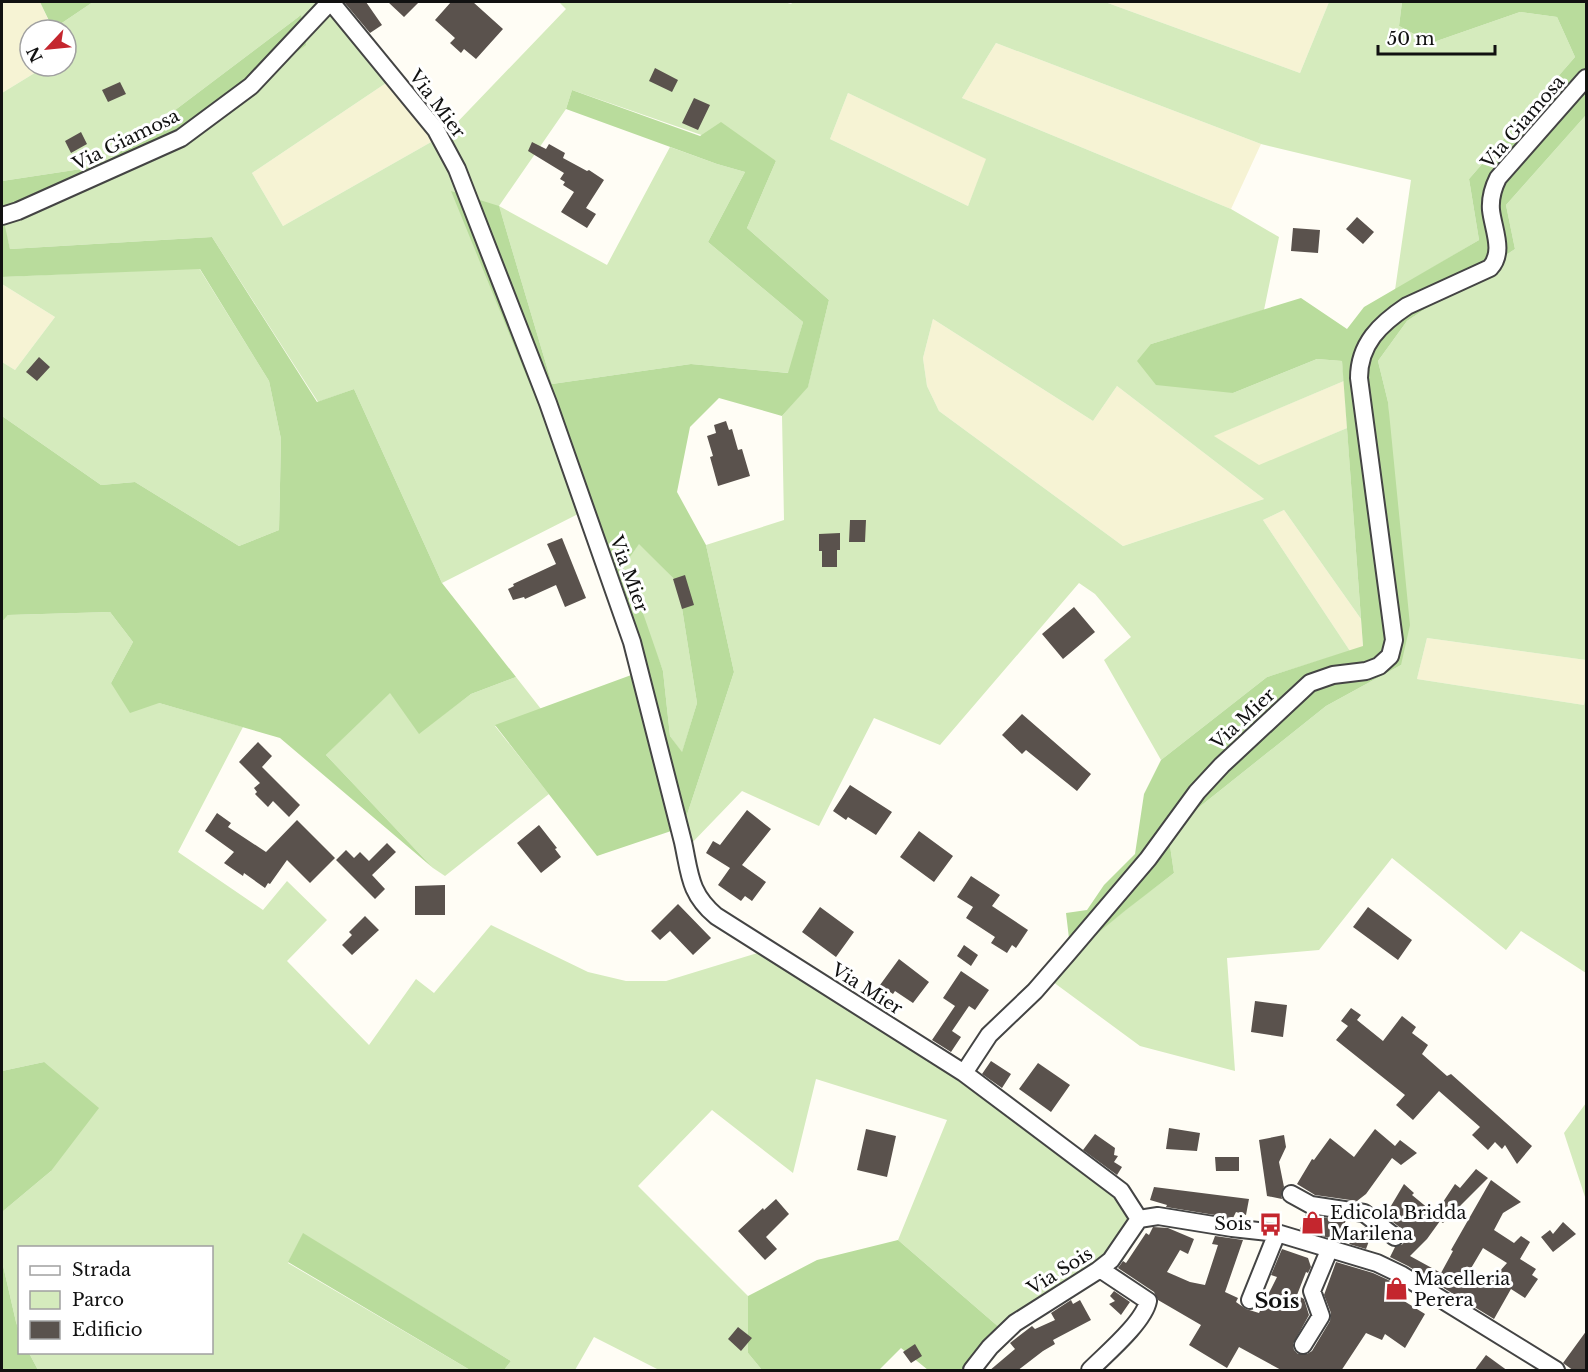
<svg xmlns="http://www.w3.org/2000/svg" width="1588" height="1372" viewBox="0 0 1588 1372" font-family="'Libre Baskerville',serif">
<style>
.farmland{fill:#f6f3d4}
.green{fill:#d5ebbd;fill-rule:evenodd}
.forest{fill:#b9dc9c;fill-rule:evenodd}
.building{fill:#5a524d;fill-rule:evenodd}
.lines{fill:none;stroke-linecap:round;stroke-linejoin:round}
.minor-casing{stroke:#444;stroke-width:20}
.minor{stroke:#fff;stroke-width:16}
.labels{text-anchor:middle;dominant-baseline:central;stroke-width:6;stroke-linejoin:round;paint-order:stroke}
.street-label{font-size:18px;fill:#111;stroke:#fff}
.poi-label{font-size:18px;fill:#111;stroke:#fff;text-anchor:start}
.quarter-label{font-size:21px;font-weight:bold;fill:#111;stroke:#fff}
</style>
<rect width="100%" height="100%" fill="#fffdf5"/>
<path class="farmland" d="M2,2H40L53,30H30V66H46L2,93Z
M1105,2H1329L1300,73Z
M996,43L1261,144L1231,209L962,98Z
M401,73L447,133L283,226L252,173Z
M848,93L987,159L968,206L830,139Z
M2,284L55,317L15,370L2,362Z
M933,319L1093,421L1117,386L1264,499L1123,546L939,411L927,386L923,358Z
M1344,381L1347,428L1259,466L1213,436Z
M1284,510L1361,619L1363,647L1350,651L1263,520Z
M1427,638L1586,660V692L1584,705L1417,679Z"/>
<path class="green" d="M93,2H343L401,73L252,173L283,226L447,133L566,9L559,2H784L791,4L793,2H1105L1300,73L1329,2H1402L1399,26L1431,43L1520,12L1557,17L1575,57L1469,179L1479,240L1395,290L1411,180L1261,144L996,43L962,98L1231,209L1279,237L1264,310L1151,344L1233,393L1317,359L1342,361L1344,381L1214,436L1259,465L1347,428L1361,619L1284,510L1263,520L1350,651L1267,677L1161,760L1104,660L1131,637L1095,594L1079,583L940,745L874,718L819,826L742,791L688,847L683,827L734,672L706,545L784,520L782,416L808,386L829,300L747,228L776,161L572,90L566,109L499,206L607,265L670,147L717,164L745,172L708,242L803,322L789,373L691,364L552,384L499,206L582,512L442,583L354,389L318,402L212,237L10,249L3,222L164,150L301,15L101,166L2,181V93L46,66H66V30L53,29ZM848,93L986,159L968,206L830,139ZM933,319L1093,421L1117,386L1264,499L1123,546L939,411L927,386L923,358Z
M1586,115V660L1427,638L1417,679L1584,705L1586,692V973L1521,931L1506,950L1392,858L1319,950L1227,958L1235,1071L1140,1046L1049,979C1086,939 1130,906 1174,873L1168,832L1326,706L1401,665L1388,402L1378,361L1407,321L1515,249L1506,205Z
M199,268L269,381L281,439L279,530L239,546L135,482L101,485L2,416V362L15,370L55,317L2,284V277Z
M639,543L678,583L697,703L682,753L670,736L663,671L623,567Z
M110,612L133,642L111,683L159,703L243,727L178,852L263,910L287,881L327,920L287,961L369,1045L416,979L434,993L491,925L588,972L626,981H666L774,948L1124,1191L1140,1223L1102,1273L1008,1335L898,1240L947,1120L816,1079L793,1173L712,1110L638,1186L748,1296V1353L762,1370H659L594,1337L575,1370H504L511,1361L303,1234L288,1263L470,1370H38L29,1353L212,1352V1248H20L19,1331L16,1322L2,1261V1212L51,1171L44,1062L2,1071V622L8,615Z
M516,677L541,709L495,726L549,794L445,876L433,868L326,755L390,692L419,733L471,694Z
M1586,1103V1200L1564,1133Z"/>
<path class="forest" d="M40,2H93L53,29Z
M1402,2H1586V115L1506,205L1515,249L1407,321L1378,361L1388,402L1410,625L1401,665L1326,706L1168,832L1174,873L1126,910L1071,955L1066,913L1087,910L1104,885L1135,854L1144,794L1161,760L1267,677L1363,646L1342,361L1317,359L1233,393L1156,385L1137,361L1151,344L1301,298L1347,329L1364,307L1479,240L1469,179L1575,57L1557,17L1520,12L1431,43L1399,26Z
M301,15L306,45L164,150L4,222L10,249L212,237L317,402L354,389L442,583L516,677L471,694L419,734L390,693L326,755L433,868L280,738L159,703L130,713L111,683L133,642L110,612L8,615L2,622V416L101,485L135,482L239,546L279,530L281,439L269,381L200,269L2,277V181L101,166Z
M572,90L700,136L721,122L776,161L747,228L829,300L808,387L782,416L719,398L690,427L677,492L706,545L734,672L683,827L597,856L495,725L634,674L582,512L451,191L499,206L552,384L691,364L788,373L803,322L708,242L745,172L717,164L566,109ZM639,544L678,583L697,703L682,752L670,736L663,671L644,616L623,567Z
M44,1062L99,1108L51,1171L2,1212V1071Z
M303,1233L511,1361L504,1370H470L288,1262Z
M898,1240L1008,1335L976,1370H928L901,1348L879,1370H762L748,1353V1296L817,1260Z
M2,1261L16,1322L19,1331L20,1352L29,1353L38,1370H2Z"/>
<path class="building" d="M344,2H366L382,25L370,33Z
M388,2H419L404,17Z
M451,2H473L503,29L476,59L464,49L461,53L450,43L455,38L435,20Z
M655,68L678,80L672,92L649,81Z
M120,82L126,94L108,102L102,90Z
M694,98L710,105L698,130L682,123Z
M81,132L87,144L71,153L65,141Z
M532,142L546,149L549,144L565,153L563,158L587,171L589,170L604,180L586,208L596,214L587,228L561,212L574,192L563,185L565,182L560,179L564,173L528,151Z
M1357,217L1374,232L1363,244L1346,229Z
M1293,228L1320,230L1318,253L1291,251Z
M39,357L50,367L37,381L26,372Z
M726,421L729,430L732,429L738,450L742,449L750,476L718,486L710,457L713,456L707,436L716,433L714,425Z
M850,520H866L865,542H849Z
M840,533V550H837V567H822V551H819V534Z
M562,538L586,598L565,607L556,585L525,599L524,597L513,600L508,589L514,586L513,584L556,564L547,544Z
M685,575L694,605L682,609L673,579Z
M1074,607L1095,632L1063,659L1042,634Z
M1022,714L1091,774L1077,791L1026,750L1022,754L1002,735Z
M258,742L272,756L262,767L300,805L289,817L273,801L268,807L255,794L257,792L254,788L260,783L239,762Z
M850,785L892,812L876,835L848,817L846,820L833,811Z
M747,810L771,829L742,865L766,882L752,901L745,896L741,901L718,885L730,868L706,853L713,841L720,845Z
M217,813L231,823L228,827L266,852L297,820L335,858L310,883L287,860L270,884L268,883L265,888L244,873L243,876L224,863L234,852L205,831Z
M539,825L557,848L555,849L561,857L541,873L517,843Z
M919,831L953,856L934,882L900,857Z
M387,843L396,852L372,875L385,889L375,899L336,860L346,850L354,858L360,852L369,861Z
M971,876L1000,895L992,906L1028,930L1016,948L1012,945L1007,953L991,943L995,937L966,918L973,907L957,897Z
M445,885V915H415V886Z
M678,904L711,938L693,955L670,931L660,940L651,931Z
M820,907L854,932L836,957L802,932Z
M1368,907L1412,940L1398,960L1353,927Z
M365,916L379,930L352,955L342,945L352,935L349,932Z
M964,945L978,955L971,966L957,956Z
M899,959L929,982L913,1003L895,991L893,994L880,985Z
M961,971L989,990L975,1010L969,1006L952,1031L961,1037L951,1052L932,1040L955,1006L943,998Z
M1255,1001L1287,1005L1283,1037L1251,1032Z
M1351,1008L1361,1015L1357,1020L1383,1041L1402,1016L1416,1027L1412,1033L1428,1045L1422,1054L1447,1076L1451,1074L1532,1146L1517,1164L1505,1145L1502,1149L1495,1142L1488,1150L1472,1135L1480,1127L1439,1091L1413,1120L1396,1105L1405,1095L1336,1040L1348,1026L1341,1021Z
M991,1061L1011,1074L1002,1088L982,1074Z
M1038,1063L1070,1085L1051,1112L1019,1089Z
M1169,1128L1200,1133L1197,1151L1166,1149Z
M866,1129L896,1136L887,1177L857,1170Z
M1375,1129L1395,1146L1400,1140L1417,1153L1401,1165L1392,1158L1366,1194L1357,1201L1315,1195L1297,1184L1312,1159L1314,1160L1330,1138L1354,1157Z
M1095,1134L1115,1148L1114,1155L1118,1156L1114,1162L1122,1167L1117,1175L1083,1150Z
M1284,1135L1286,1147L1279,1162L1284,1187L1281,1194L1282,1199L1267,1196L1259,1140Z
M1215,1157H1239V1171H1216Z
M1476,1169L1488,1178L1443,1223L1440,1221L1427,1239L1410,1256L1441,1273L1453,1251L1451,1250L1491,1180L1521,1202L1503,1213L1494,1230L1514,1243L1521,1236L1530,1242L1520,1259L1536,1269L1532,1275L1538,1279L1525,1298L1511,1289L1494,1319L1408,1266L1390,1257L1395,1247L1403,1244L1405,1238L1402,1229L1385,1216L1404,1184L1414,1193L1412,1195L1435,1214L1455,1184L1460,1188ZM1483,1248L1507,1263L1491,1281L1470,1270Z
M1154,1187L1249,1199L1246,1215L1236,1212L1233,1218L1166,1207L1167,1205L1150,1200Z
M776,1199L789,1214L766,1237L777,1249L765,1260L738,1231L763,1208L764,1210Z
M1306,1214L1309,1215L1346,1221L1334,1238H1329L1300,1229Z
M1563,1222L1576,1234L1553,1252L1541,1237L1550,1230L1553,1234Z
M1153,1227L1168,1228L1194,1239L1188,1254L1180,1250L1167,1272L1190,1282L1205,1285L1218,1245L1212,1244L1215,1236L1243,1240L1225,1292L1238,1298L1236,1302L1246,1309L1259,1313L1277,1277L1271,1275L1282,1249L1308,1258L1311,1267L1308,1273L1306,1272L1297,1295L1304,1299L1309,1315L1293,1344L1294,1350L1298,1354H1307L1312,1351L1330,1321L1331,1313L1324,1295L1336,1262L1373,1273L1397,1284L1408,1291L1404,1301L1425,1314L1405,1348L1385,1334L1382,1340L1366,1333L1341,1371H1283L1239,1347L1227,1368L1189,1345L1201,1325L1158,1300L1154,1292L1118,1268L1123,1261L1126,1263L1146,1233L1149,1235Z
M1365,1227L1372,1233L1366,1249L1349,1244Z
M1114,1291L1130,1302L1121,1315L1109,1304L1115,1301L1110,1296Z
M1071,1300L1073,1304L1080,1300L1091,1320L1053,1340L1055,1344L1043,1351L1017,1371H989L1015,1349L1010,1343L1032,1326L1035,1329L1055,1320L1051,1313Z
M738,1327L752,1338L741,1351L728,1339Z
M1587,1330V1371H1574L1563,1363Z
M915,1344L922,1356L911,1363L903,1352Z
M1486,1355L1508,1371H1474Z"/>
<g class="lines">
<defs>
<path id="minor" d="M331,2L436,130L457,169L548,403L632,642L683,842C690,874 689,893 716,916L964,1073L1121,1191L1139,1219
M2,216L18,211L181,138L251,86L330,2
M964,1073L989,1035L1035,991L1068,953L1148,859L1197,792L1222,765L1310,683L1333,675L1366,671L1379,666L1390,656L1394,640L1359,378C1359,344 1380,324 1407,306L1490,268C1505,252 1493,229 1491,210C1490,198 1493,188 1498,178L1586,78
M1291,1194L1311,1205L1364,1213L1395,1237
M1250,1300L1277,1233
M1303,1345L1321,1316L1312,1291L1330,1248
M972,1370L990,1347L1015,1323L1097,1271L1111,1260L1139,1219L1158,1216L1232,1228L1277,1233L1377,1263L1402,1275L1556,1370
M1090,1370C1106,1354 1144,1322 1148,1301L1100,1269"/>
</defs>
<use href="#minor" class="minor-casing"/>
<use href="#minor" class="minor"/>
</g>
<defs>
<symbol id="shop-bare" viewBox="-9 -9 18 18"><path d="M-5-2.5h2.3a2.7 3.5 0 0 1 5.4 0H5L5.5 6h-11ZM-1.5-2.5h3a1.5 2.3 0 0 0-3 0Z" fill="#c4262e" stroke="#fff" stroke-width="2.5" paint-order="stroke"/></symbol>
<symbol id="bus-bare" viewBox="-9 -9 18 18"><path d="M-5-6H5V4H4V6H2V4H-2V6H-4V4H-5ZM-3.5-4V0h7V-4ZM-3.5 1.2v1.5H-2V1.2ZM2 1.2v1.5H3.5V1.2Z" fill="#c4262e" stroke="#fff" stroke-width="2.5" paint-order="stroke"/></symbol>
</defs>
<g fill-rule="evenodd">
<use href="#shop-bare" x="1296" y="1206" width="33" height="33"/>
<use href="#bus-bare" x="1254" y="1208" width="33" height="33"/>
<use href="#shop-bare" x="1380" y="1272" width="33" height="33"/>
</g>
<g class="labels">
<g class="street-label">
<text transform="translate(437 104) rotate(53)">Via Mier</text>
<text transform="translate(1523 122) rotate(-49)">Via Giamosa</text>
<text transform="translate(126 140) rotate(-26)">Via Giamosa</text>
<text transform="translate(629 574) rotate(70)">Via Mier</text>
<text transform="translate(1243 719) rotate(-43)">Via Mier</text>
<text transform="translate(867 989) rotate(32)">Via Mier</text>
<text transform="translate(1060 1271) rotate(-32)">Via Sois</text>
</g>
<g class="poi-label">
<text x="1330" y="1213">Edicola Bridda<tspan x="1330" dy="21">Marilena</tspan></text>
<text x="1252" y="1224" text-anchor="end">Sois</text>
<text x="1414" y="1279">Macelleria<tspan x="1414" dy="21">Perera</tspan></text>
</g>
<g class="quarter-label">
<text x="1277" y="1301">Sois</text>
</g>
</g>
<rect width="1588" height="1372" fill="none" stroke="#111111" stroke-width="6"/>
<rect x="18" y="1246" width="195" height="108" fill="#ffffff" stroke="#a0a0a0" stroke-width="1.5"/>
<rect x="30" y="1266" width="30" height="9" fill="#ffffff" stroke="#a0a0a0" stroke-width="1.5"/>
<text x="72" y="1276" font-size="18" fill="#111111">Strada</text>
<rect x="30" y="1291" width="30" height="18" fill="#d5ebbd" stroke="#a0a0a0" stroke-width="1.5"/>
<text x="72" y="1306" font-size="18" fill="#111111">Parco</text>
<rect x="30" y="1321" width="30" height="18" fill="#5a524d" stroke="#a0a0a0" stroke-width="1.5"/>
<text x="72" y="1336" font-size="18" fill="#111111">Edificio</text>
<g transform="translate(48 48) rotate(244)"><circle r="28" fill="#ffffff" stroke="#a0a0a0" stroke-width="1.5"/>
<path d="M0-4.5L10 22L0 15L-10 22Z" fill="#c4262e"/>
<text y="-9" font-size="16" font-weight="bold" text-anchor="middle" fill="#111111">N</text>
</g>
<path d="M1378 45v9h117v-9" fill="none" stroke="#111111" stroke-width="3"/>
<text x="1387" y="45" font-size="18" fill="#111111" stroke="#ffffff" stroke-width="4.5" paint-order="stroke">50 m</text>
</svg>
